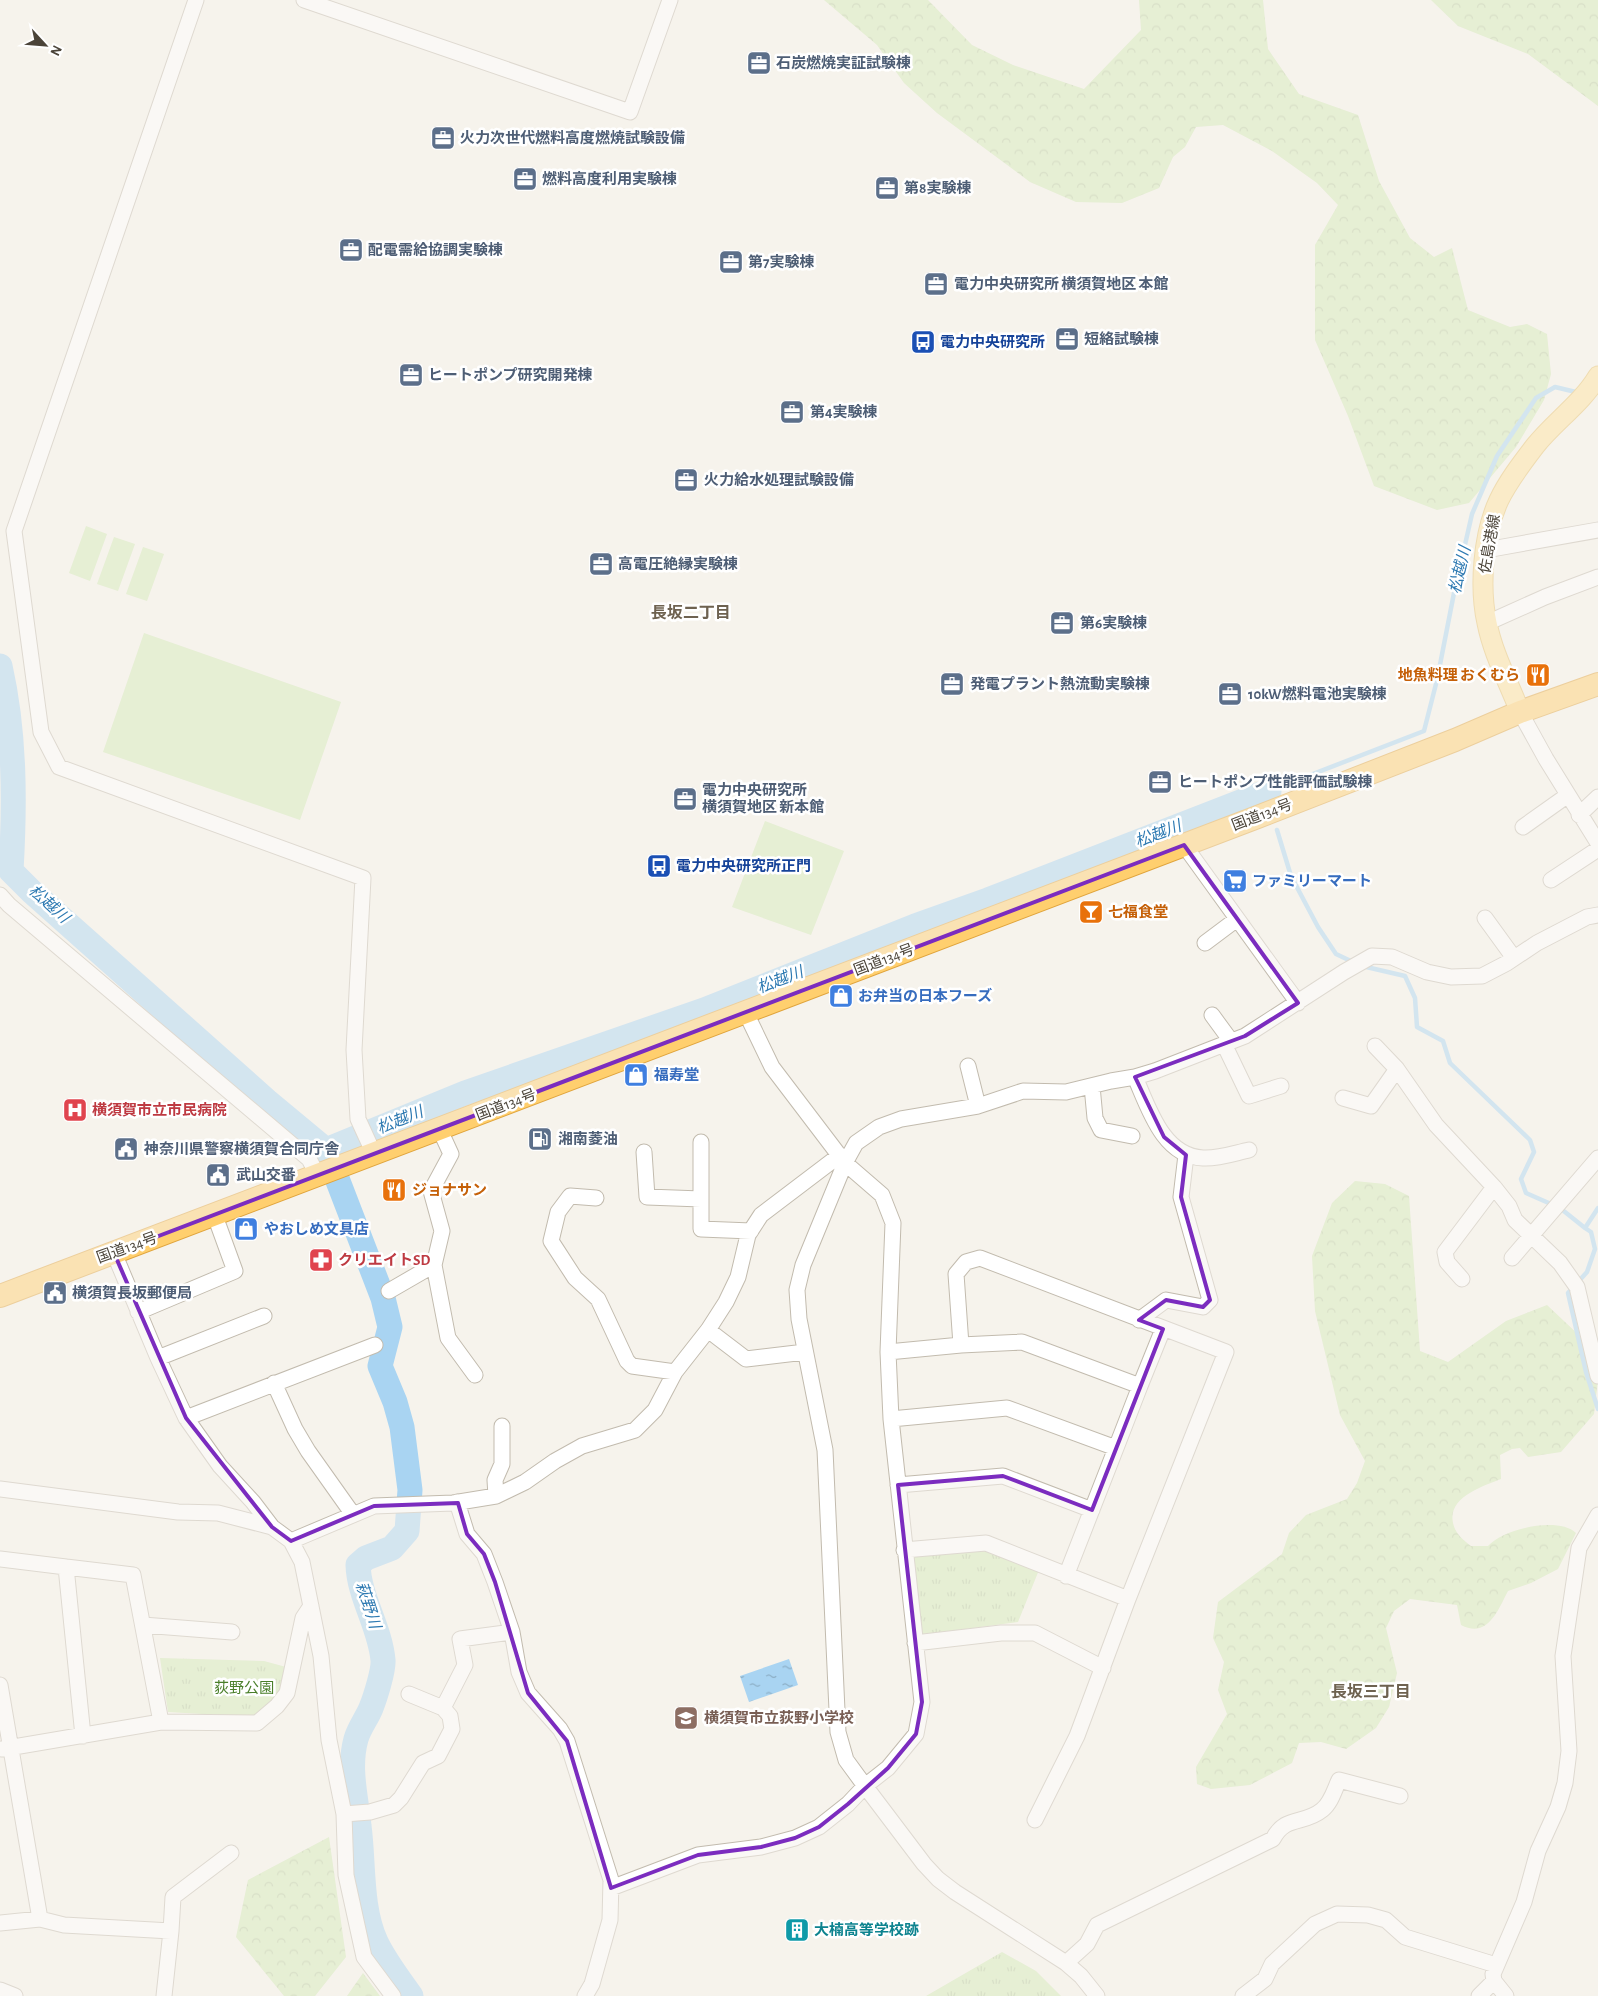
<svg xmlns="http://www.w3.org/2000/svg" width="1598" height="1996" viewBox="0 0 1598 1996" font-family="'Alegreya Sans','Noto Sans JP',sans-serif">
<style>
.grass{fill:url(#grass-tufts)}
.forest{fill:url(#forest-crowns)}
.pitch{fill:#d2eab5}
.water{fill:url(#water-ripples)}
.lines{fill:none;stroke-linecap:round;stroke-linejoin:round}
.stream{stroke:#a9d4f2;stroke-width:4.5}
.river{stroke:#a9d4f2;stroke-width:25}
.minor-casing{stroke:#c2bbae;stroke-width:17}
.major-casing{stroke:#e6c16a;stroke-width:21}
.highway-casing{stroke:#e0a43c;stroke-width:24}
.minor{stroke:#fff;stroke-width:15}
.major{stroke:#ffe39c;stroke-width:19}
.highway{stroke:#ffcf6e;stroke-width:22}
.marked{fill:none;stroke:#7b2cbf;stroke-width:4;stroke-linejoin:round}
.labels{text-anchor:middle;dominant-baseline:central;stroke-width:5;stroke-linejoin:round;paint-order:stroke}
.service-label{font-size:15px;font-weight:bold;fill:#4e5e75;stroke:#fff;text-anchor:start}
.transit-label{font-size:15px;font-weight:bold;fill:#164399;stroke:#fff;text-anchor:start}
.street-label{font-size:15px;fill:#4b4439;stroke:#fff}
.food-label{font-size:15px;font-weight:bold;fill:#c56008;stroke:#fff;text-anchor:start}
.shop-label{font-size:15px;font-weight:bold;fill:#366cbe;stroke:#fff;text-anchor:start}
.health-label{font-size:15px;font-weight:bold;fill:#be3a42;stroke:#fff;text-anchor:start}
.park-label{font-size:15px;fill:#4a7f2a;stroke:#fff}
.education-label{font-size:15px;font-weight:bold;fill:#785e54;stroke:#fff;text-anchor:start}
.culture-label{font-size:15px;font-weight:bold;fill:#0d838f;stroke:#fff;text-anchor:start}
.water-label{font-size:16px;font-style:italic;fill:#2e7ab2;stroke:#fff}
.neighbourhood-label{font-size:16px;font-weight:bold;fill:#6e6250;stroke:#fff}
</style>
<defs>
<pattern id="grass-tufts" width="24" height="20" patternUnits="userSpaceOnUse" patternTransform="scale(1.25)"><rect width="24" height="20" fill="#d2eab5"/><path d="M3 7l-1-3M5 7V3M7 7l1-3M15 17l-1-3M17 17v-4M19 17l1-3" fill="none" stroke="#b6ca9c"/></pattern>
<pattern id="forest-crowns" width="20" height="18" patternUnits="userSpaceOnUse" patternTransform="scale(1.25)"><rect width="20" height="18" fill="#d2eab5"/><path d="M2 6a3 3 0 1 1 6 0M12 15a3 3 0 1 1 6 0" fill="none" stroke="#b6ca9c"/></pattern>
<pattern id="water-ripples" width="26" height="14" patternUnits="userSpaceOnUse" patternTransform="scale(1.25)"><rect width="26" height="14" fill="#a9d4f2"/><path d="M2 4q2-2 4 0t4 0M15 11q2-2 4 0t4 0" fill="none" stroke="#8caec5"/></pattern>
</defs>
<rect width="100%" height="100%" fill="#f6f3ec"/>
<path class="grass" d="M986,1551L1039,1570L1018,1622L920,1635L913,1557Z
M160,1658L264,1661L286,1667L282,1690L271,1703L253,1717L168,1712Z
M1002,1952L1036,1971L1061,1996H926Z"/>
<path class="forest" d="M824,0H928L972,45L1013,65L1084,89L1141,30L1139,0H1263L1268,49L1299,94L1358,115L1379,181L1410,238L1434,257L1452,248L1468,310L1510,327L1527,324L1547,334L1551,374L1544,400L1516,447L1469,503L1437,510L1374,486L1348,416L1315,340V245L1338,205L1317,183L1272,151L1223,125L1196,127L1185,147L1173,157L1159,188L1122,203L1076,202L1030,182L937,113L904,83L877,45Z
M1431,0H1598V106L1528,54L1458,26Z
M1355,1181L1385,1184L1409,1196L1420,1351L1448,1362L1506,1321L1547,1305L1582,1338L1598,1379L1594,1414L1561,1452L1528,1457L1520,1448L1512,1449L1500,1455L1501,1479C1481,1487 1442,1499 1455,1529C1458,1536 1466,1542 1471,1546H1488C1503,1529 1558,1516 1576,1533L1558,1569L1531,1583L1508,1591C1498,1610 1488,1639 1461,1625L1457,1605L1410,1599L1394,1611L1386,1628L1397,1673L1389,1707L1376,1728L1346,1749L1321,1742L1299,1743L1292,1763L1250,1785L1211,1789L1197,1784L1196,1767L1227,1714L1218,1690L1224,1662L1213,1638L1218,1602L1282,1554L1289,1533L1306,1515L1347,1499L1357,1483L1365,1461L1340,1415L1315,1311L1312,1256L1332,1203Z
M329,1837L346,1957L315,1996H284L236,1937L248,1880Z
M363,1973L380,1996H347Z"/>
<path class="pitch" d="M86,526L107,534L90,581L69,573Z
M114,537L135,544L118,591L97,584Z
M143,547L164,554L147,601L126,594Z
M144,633L341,702L300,820L103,752Z
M765,821L844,851L811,935L732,907Z"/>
<path class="water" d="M789,1659L798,1685L749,1702L740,1676Z"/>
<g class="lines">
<path class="stream" d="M1270,797L1269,791L1424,731L1437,680L1454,593L1472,514L1497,456L1536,398L1555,387L1580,393
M1277,830L1291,876L1318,927L1336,954L1355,963
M1362,966L1405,976L1415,998L1417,1027L1443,1041L1450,1063L1530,1140L1534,1152L1521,1179L1526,1193L1560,1208L1585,1228L1598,1208
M1585,1228L1591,1232L1595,1249L1587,1272L1568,1293L1586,1372L1598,1409"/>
<path class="river" d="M0,666C15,733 15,802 11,871L32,892L267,1101L326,1150L465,1093L704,1010L915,926L988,900L1269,791
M326,1150L383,1298L390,1327L380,1366L395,1402L402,1427L410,1490L407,1531L392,1548L366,1558L358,1565C359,1597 380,1627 383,1660C384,1670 375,1698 371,1708C367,1718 359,1728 356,1739C348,1768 356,1796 359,1826C364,1863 360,1907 376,1942C385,1961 399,1979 411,1996"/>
<defs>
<path id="minor" d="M196,0L14,531L41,732L59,767L363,878L354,1050L358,1119L374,1154
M304,0L630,112L670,0
M1486,550L1598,530
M1487,623L1545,597L1598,577
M1520,712L1546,759L1598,843
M1579,815L1598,797
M1523,827L1568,795
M1184,845L1298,1003
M1551,880L1598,849
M0,895L9,905L309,1159L318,1176
M1485,918L1514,958
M1205,943L1237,919
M1212,1015L1231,1041
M1224,1044L1249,1096L1281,1086
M1375,1046L1397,1069L1436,1125L1494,1187L1509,1206L1515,1220L1560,1263L1577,1287L1598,1376
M968,1066L978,1106
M1135,1077C1149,1109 1163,1156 1203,1158C1218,1159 1235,1153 1249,1150
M1092,1086L1095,1118L1101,1130L1132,1136
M1343,1098L1371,1106L1397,1069
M440,1130L451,1154L431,1191L442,1231L434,1265L448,1338L475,1375
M701,1142V1229L751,1231
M644,1152L647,1197L701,1199
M596,1198L570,1196L558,1212L551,1241L575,1278L598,1299L627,1361L632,1366L675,1372
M114,1253L158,1358L186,1418L220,1466L253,1502L272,1527L291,1541L302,1562L321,1656L329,1740L344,1814L346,1875L364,1957L393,1996
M1512,1258L1598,1158
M1462,1279L1447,1262L1445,1252L1494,1187
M389,1291L434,1265
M138,1312L235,1271L215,1216
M1139,1320L1166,1300L1203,1307L1210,1300L1181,1197L1186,1155
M708,1330L746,1359L805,1352
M961,1345L1022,1342L1140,1386L1163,1329
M888,1352L961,1345L956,1274L966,1262L980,1258L1226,1352L1128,1599L986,1543L904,1550
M158,1358L264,1316
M274,1383L295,1429L308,1451L352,1513
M186,1418L375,1345
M891,1419L1007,1408L1116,1448L1140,1386
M898,1485L1003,1476L1092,1510
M0,1489L178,1512L218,1513L272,1527
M496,1496L495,1480L502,1464V1426
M457,1502L467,1534L484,1554L495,1582L512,1632L519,1672L528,1693L560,1729L567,1741L611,1880L610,1920L592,1984L585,1996
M291,1541L374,1506L453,1503L496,1496L525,1482L555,1461L582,1446L635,1430L655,1410L675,1372L708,1330L726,1302L738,1277L748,1235L761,1215L840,1155
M0,1559L66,1567L83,1736
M66,1567L133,1575L161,1722
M1066,1576L1116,1448
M143,1625L232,1632
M915,1643L1001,1633H1035L1103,1668
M0,1685L40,1919L64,1925L171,1931L164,1996
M409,1694L443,1708
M2,1749L161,1722L257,1723L277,1706L287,1693L303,1618L311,1606
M344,1814L370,1812L394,1805L401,1798L423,1763L438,1756L452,1729L450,1716L443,1708L465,1665L460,1639L512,1632
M1035,1820L1077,1736L1128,1599
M611,1888L698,1855L761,1847L795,1838L819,1827L848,1804L865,1786L888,1768L916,1734L922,1702L891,1419L888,1352L893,1223L882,1195L845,1163L772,1067L746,1013
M0,1923L40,1919
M171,1931L173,1897L231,1853
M1066,1963L1087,1944L1097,1925L1273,1839C1285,1815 1304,1825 1322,1810C1331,1803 1334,1791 1339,1780L1400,1796
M0,1990L15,1996
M1097,1996L1081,1976L1066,1963L955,1892L938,1879L924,1864L865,1786L846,1760L838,1732L825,1450L799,1319L797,1290L803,1265L845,1163L856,1143L879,1127L901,1119L978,1106L1023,1091L1066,1092L1111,1081L1135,1077L1155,1071L1245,1036L1344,972L1372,956L1392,957L1427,972L1451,977L1482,976L1507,963L1537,943L1587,917L1598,915
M1243,1996L1265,1979L1272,1964L1315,1924L1337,1914L1368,1915L1386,1920L1405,1937L1496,1965
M1479,1996L1494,1981
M1506,1996L1494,1981L1493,1974L1524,1902L1538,1851L1558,1807L1565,1783L1569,1751L1563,1656L1579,1548L1598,1515"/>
<path id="major" d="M1520,712C1509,683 1493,654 1487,623C1479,587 1483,534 1499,500C1508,481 1522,463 1535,446C1554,422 1582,403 1598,376"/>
<path id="highway" d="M0,1296L1255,818L1455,740L1520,712L1598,684"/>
</defs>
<use href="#minor" class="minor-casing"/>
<use href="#major" class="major-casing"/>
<use href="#highway" class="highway-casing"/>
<use href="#minor" class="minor"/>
<use href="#major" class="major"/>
<use href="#highway" class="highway"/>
</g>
<path d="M0 0H1598V1996H0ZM1184,845L1298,1003L1245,1036L1135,1077L1164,1137L1186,1155L1181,1197L1210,1300L1203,1307L1166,1300L1139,1320L1163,1329L1092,1510L1003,1476L898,1485L922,1702L916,1734L888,1768L848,1804L819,1827L795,1838L761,1847L698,1855L611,1888L567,1741L528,1693L495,1582L484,1554L467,1534L458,1503L374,1506L291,1541L272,1527L186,1418L114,1253Z" fill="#f6f3ec" fill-opacity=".55" fill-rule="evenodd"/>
<path class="marked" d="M1184,845L1298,1003L1245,1036L1135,1077L1164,1137L1186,1155L1181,1197L1210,1300L1203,1307L1166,1300L1139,1320L1163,1329L1092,1510L1003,1476L898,1485L922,1702L916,1734L888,1768L848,1804L819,1827L795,1838L761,1847L698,1855L611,1888L567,1741L528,1693L495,1582L484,1554L467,1534L458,1503L374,1506L291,1541L272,1527L186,1418L114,1253Z"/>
<defs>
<symbol id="office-square" viewBox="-11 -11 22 22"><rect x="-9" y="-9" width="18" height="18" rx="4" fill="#5c6f8a" stroke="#fff"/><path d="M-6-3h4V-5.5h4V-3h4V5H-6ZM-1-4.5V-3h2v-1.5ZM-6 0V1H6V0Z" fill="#fff"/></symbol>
<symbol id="bus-square" viewBox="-11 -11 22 22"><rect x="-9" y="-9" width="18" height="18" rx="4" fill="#1a4fb4" stroke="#fff"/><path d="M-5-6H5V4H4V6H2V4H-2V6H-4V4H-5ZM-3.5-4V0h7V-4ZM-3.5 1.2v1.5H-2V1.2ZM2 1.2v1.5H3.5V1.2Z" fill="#fff"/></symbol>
<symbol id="restaurant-square" viewBox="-11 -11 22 22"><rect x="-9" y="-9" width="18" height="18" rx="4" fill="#e8710a" stroke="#fff"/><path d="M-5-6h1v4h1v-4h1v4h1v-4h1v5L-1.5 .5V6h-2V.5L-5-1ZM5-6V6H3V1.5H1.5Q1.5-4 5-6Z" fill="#fff"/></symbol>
<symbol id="supermarket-square" viewBox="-11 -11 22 22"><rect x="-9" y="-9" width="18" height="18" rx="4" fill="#3f7fe0" stroke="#fff"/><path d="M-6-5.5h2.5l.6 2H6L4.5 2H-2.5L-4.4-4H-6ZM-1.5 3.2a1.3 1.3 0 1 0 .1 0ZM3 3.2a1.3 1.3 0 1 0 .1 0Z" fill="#fff"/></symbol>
<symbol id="bar-square" viewBox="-11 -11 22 22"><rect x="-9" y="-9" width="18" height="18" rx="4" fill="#e8710a" stroke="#fff"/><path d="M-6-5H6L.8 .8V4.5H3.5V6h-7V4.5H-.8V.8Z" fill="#fff"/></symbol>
<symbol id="shop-square" viewBox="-11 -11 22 22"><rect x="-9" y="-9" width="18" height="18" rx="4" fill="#3f7fe0" stroke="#fff"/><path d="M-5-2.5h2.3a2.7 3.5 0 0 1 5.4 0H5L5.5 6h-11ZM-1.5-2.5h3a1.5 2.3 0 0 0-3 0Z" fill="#fff"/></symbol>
<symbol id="hospital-square" viewBox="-11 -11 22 22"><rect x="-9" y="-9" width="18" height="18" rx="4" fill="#e0444e" stroke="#fff"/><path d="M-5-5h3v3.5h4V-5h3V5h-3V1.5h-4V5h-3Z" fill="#fff"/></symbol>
<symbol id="fuel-square" viewBox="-11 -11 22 22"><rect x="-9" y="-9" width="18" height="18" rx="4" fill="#5c6f8a" stroke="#fff"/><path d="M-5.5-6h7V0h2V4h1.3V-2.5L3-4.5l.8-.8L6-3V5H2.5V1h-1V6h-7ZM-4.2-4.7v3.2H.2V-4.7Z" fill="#fff"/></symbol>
<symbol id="civic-square" viewBox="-11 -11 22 22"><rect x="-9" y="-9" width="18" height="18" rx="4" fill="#5c6f8a" stroke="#fff"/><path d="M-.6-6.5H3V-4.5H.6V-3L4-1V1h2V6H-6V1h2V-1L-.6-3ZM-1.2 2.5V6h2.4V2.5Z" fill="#fff"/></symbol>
<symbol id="pharmacy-square" viewBox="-11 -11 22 22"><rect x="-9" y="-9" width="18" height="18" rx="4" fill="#e0444e" stroke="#fff"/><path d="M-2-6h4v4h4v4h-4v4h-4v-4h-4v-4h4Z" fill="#fff"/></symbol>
<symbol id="school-square" viewBox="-11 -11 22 22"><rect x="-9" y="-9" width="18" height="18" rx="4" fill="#8d6e63" stroke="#fff"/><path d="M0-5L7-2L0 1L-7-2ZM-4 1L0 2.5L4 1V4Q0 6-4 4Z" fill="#fff"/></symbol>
<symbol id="building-square" viewBox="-11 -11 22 22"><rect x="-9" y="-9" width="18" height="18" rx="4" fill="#0f9aa8" stroke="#fff"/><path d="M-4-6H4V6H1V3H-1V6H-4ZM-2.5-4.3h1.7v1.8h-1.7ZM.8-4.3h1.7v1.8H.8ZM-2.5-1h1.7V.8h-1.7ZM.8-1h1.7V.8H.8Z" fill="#fff"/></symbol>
</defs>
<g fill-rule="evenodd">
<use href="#office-square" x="745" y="49" width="28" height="28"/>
<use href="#office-square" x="429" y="124" width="28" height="28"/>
<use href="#office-square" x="511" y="165" width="28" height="28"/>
<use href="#office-square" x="873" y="174" width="28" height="28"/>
<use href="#office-square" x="337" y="236" width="28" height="28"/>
<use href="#office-square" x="717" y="248" width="28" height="28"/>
<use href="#office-square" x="922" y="270" width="28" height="28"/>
<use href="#office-square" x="1053" y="325" width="28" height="28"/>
<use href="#bus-square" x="909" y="328" width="28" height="28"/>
<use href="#office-square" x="397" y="361" width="28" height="28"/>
<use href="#office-square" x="778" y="398" width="28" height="28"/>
<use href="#office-square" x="672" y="466" width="28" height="28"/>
<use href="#office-square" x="587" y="550" width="28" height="28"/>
<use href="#office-square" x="1048" y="609" width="28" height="28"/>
<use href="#restaurant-square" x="1524" y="661" width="28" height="28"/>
<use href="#office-square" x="938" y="670" width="28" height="28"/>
<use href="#office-square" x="1216" y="680" width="28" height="28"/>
<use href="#office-square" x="1146" y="768" width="28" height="28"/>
<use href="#office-square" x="671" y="785" width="28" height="28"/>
<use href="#bus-square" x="645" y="852" width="28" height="28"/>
<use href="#supermarket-square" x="1221" y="867" width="28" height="28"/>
<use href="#bar-square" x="1077" y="898" width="28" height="28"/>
<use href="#shop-square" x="827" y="982" width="28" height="28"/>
<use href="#shop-square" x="622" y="1061" width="28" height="28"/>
<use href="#hospital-square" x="61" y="1096" width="28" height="28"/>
<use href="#fuel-square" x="526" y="1125" width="28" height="28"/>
<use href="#civic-square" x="112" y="1135" width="28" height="28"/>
<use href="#civic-square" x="204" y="1161" width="28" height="28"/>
<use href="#restaurant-square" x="380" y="1176" width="28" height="28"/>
<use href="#shop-square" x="232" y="1215" width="28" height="28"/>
<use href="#pharmacy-square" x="307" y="1246" width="28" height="28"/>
<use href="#civic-square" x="41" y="1279" width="28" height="28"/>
<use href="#school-square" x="672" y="1704" width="28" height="28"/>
<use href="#building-square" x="783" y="1916" width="28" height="28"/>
</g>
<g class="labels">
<g class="service-label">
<text x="776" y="63">石炭燃焼実証試験棟</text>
<text x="460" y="138">火力次世代燃料高度燃焼試験設備</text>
<text x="542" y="179">燃料高度利用実験棟</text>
<text x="904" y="188">第8実験棟</text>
<text x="368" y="250">配電需給協調実験棟</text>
<text x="748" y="262">第7実験棟</text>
<text x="954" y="284">電力中央研究所 横須賀地区 本館</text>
<text x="1084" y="339">短絡試験棟</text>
<text x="428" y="375">ヒートポンプ研究開発棟</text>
<text x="810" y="412">第4実験棟</text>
<text x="704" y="480">火力給水処理試験設備</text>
<text x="618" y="564">高電圧絶縁実験棟</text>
<text x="1080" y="623">第6実験棟</text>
<text x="970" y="684">発電プラント熱流動実験棟</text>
<text x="1248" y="694">10kW燃料電池実験棟</text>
<text x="1178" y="782">ヒートポンプ性能評価試験棟</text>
<text x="702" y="790">電力中央研究所<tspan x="702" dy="17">横須賀地区 新本館</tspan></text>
<text x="558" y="1139">湘南菱油</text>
<text x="144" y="1149">神奈川県警察横須賀合同庁舎</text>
<text x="236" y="1175">武山交番</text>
<text x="72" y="1293">横須賀長坂郵便局</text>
</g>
<g class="transit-label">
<text x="940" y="342">電力中央研究所</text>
<text x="676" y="866">電力中央研究所正門</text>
</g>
<g class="street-label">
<text transform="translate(1490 544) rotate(-80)">佐島港線</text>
<text transform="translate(1262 815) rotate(-21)">国道134号</text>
<text transform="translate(884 960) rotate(-21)">国道134号</text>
<text transform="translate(506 1105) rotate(-21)">国道134号</text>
<text transform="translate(127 1248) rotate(-20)">国道134号</text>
</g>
<g class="food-label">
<text x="1520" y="675" text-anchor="end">地魚料理 おくむら</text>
<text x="1108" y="912">七福食堂</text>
<text x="412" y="1190">ジョナサン</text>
</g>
<g class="shop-label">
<text x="1252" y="881">ファミリーマート</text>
<text x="858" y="996">お弁当の日本フーズ</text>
<text x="654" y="1075">福寿堂</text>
<text x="264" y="1229">やおしめ文具店</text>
</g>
<g class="health-label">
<text x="92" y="1110">横須賀市立市民病院</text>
<text x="338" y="1260">クリエイトSD</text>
</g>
<g class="park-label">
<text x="244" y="1688">荻野公園</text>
</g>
<g class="education-label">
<text x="704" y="1718">横須賀市立荻野小学校</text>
</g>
<g class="culture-label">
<text x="814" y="1930">大楠高等学校跡</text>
</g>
<g class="water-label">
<text transform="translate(1460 570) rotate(-77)">松越川</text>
<text transform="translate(1158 834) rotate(-21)">松越川</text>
<text transform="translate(49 904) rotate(42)">松越川</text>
<text transform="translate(780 980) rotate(-21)">松越川</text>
<text transform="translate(400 1120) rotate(-22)">松越川</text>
<text transform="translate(368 1605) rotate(72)">萩野川</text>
</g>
<g class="neighbourhood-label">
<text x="691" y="613">長坂二丁目</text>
<text x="1371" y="1692">長坂三丁目</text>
</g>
</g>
<g transform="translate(45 45) rotate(116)" stroke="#ffffff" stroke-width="4" paint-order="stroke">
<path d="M0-4L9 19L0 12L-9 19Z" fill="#4b4439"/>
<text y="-8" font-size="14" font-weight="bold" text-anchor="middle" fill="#4b4439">N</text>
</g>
</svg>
